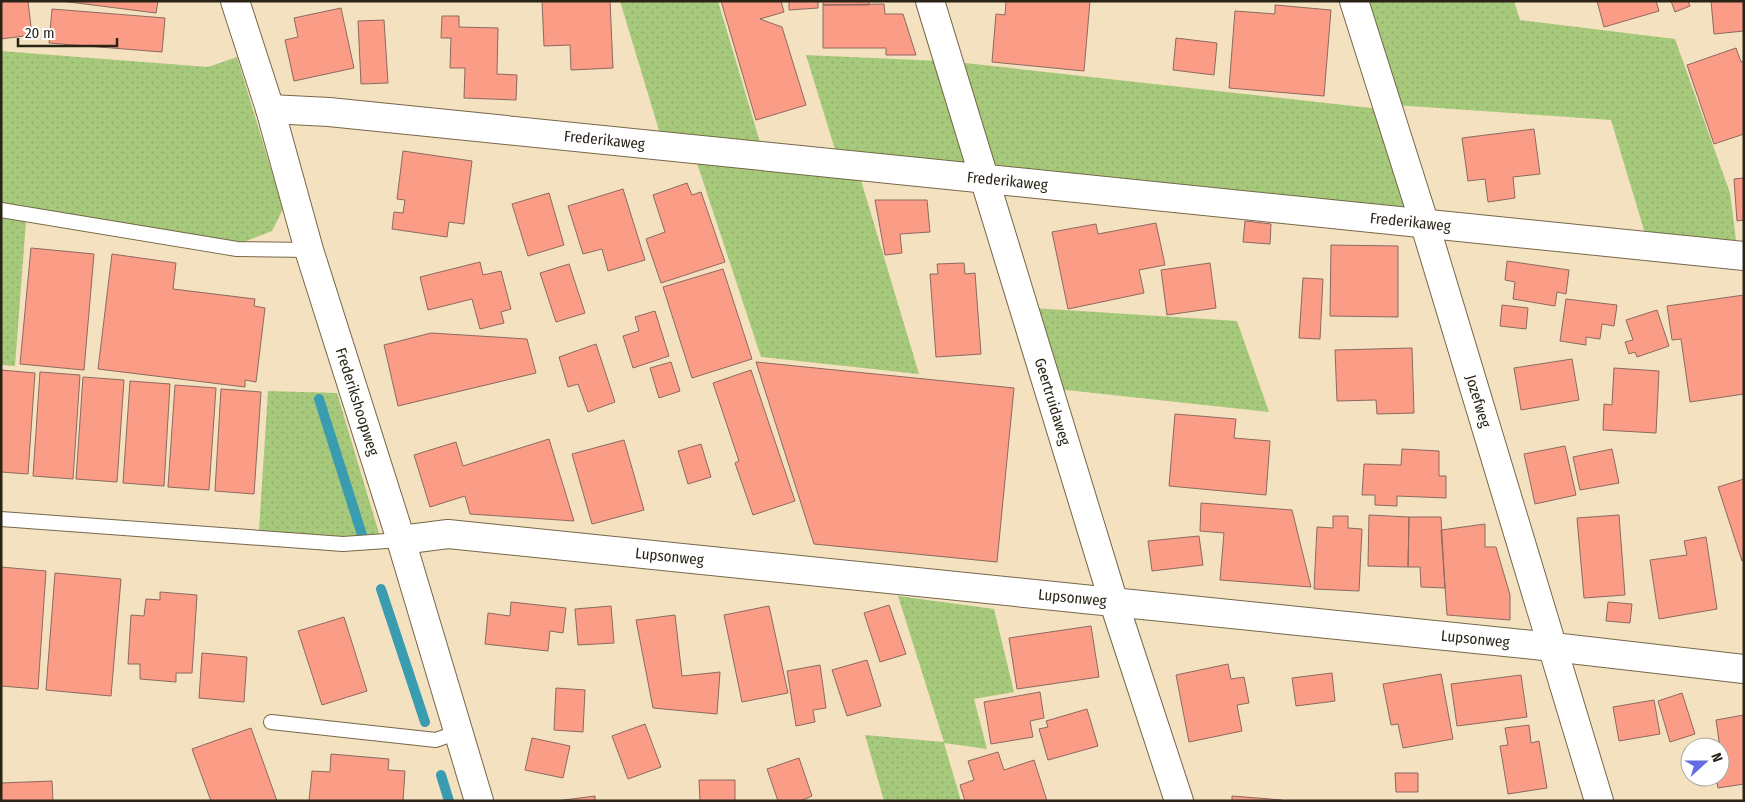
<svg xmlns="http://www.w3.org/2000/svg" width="1745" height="802" viewBox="0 0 1745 802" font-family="'Fira Sans Condensed',sans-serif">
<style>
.grass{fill:url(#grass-dots)}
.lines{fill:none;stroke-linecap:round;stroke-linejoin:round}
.stream{stroke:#399cb1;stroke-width:10}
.building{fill:#fb9c86;stroke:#8d6960}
.service-casing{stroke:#776749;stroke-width:16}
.minor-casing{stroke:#776749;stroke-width:30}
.service{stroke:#fff;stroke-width:14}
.minor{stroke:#fff;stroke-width:28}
.labels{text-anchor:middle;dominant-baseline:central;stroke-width:5;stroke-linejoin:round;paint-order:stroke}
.street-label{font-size:15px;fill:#2a2417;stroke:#fff}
</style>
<defs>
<pattern id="grass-dots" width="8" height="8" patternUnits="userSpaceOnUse" patternTransform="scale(1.25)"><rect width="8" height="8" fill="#a7c97b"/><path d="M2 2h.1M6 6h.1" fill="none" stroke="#90ac6a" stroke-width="1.8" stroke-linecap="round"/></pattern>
</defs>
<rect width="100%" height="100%" fill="#f3e1bf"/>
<path class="grass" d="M620,1H718L762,149L661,137Z
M1361,1H1514L1520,20L1675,39L1730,193L1737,248L1647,240L1611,120L1394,105Z
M1,51L208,67L237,57L283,209L272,231L241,243L1,206Z
M806,55L940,61L965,162L961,166L837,156Z
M956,62L1380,109L1410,214L991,169Z
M695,157L860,177L919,374L761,357Z
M1,218L26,221L15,366L1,365Z
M1033,308L1237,321L1269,412L1057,389Z
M268,391L337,393L381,540L345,550L258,545Z
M898,596L994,609L1014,692L974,699L987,749L944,743L961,801H884L865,735L944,742Z"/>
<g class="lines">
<path class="stream" d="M319,399L363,538
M381,589L425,722
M441,775L449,801"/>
</g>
<path class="building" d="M1,1H28L32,35L1,39Z
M61,1H158L156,13Z
M542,1H610L613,68L571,70L570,45L544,46Z
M721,1H781L784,12L760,19L782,27L806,105L756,120Z
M789,1H818V8L789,10Z
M823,1H869V5H823Z
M1006,1H1090L1084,71L992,62L996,14L1005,15Z
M1597,1H1656L1659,11L1604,27Z
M1671,1H1688L1690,6L1675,12Z
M1711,1H1744V31L1714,34Z
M884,4L885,14H903L916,55H886V48H823V5Z
M1275,5L1331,10L1324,96L1229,88L1235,11L1275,14Z
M341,8L354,68L294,81L285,40L298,37L294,18Z
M52,9L165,18L162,52L49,43Z
M442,16H459V27L498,28L497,74L517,75L516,100L464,98L465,68H450L451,38H441Z
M384,20L388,83L361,84L358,21Z
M1176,38L1217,43L1214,75L1173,70Z
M1736,48L1741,62L1744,61V134L1714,144L1687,65Z
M1534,129L1540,174L1513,177L1515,198L1488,202L1485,179L1468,181L1462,138Z
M403,151L472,161L464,224L449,222L447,237L392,229L394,212L403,213L405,200L397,199Z
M1744,178V220L1737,221L1734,179Z
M687,183L692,195L701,192L725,262L661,283L646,239L665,232L653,195Z
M623,189L645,260L608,271L602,249L583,254L568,206Z
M549,193L564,245L528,256L512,204Z
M875,200H927L930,232L900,234L902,253L885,255Z
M1245,221L1271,224L1270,244L1243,242Z
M1156,223L1165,265L1139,270L1144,293L1068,309L1052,232L1096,224L1098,234Z
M1331,245L1398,246V317L1330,316Z
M31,248L94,254L84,370L20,364Z
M112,254L176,263L173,289L255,299L254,306L265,308L256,382L245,380V387L98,369Z
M1507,261L1569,270L1566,294L1557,292L1555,306L1513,299L1515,282L1505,280Z
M480,262L483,275L501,271L511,309L501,312L504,323L480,329L472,299L428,310L420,277Z
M964,263L965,274L975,273L981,354L936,357L930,274H938L937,264Z
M1210,263L1216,308L1167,315L1161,270Z
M569,264L585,313L556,322L540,273Z
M723,269L752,359L692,378L663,287Z
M1303,278L1323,279L1320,339L1299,338Z
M1744,295V394L1690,402L1681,339L1672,340L1667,306Z
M1566,299L1617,305L1614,326L1602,324L1600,339L1586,337V345L1560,341Z
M1502,305L1528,308L1526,329L1500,326Z
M1657,310L1669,346L1637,357L1635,352L1629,354L1625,342L1633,340L1626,320Z
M655,311L669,356L633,368L623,336L639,331L635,317Z
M431,333L527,339L536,373L398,406L384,345Z
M596,344L615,402L588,412L578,384L568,387L559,357Z
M1412,348L1414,413L1377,414L1376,400L1337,401L1335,350Z
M1572,359L1579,400L1521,410L1514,368Z
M671,362L680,391L659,398L650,368Z
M756,362L1014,388L997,562L814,544Z
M1614,368L1659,371L1656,433L1603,430L1604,404L1612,405Z
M1,370L35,373L28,474L1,472Z
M751,370L795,501L753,515L735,463L739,461L713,383Z
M40,372L80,375L73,479L33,476Z
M83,377L124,380L117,482L76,479Z
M130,381L170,384L164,486L123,483Z
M175,385L216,388L209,490L168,487Z
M221,389L261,392L254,494L215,491Z
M1175,414L1236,419L1234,438L1270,441L1266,495L1169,486Z
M549,439L574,521L470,514L465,496L430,507L414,455L456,442L463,466Z
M624,440L644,510L592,524L572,454Z
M701,444L711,477L688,484L678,451Z
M1565,446L1576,495L1535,504L1524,454Z
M1402,449L1439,451V476H1446V498L1397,496V506L1375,505V495H1362L1364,464L1401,465Z
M1612,449L1619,483L1580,490L1573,457Z
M1744,479V560L1742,561L1718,487Z
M1201,503L1292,510L1311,587L1220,580L1224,533L1200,531Z
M1369,515L1409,517L1408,567L1368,566Z
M1619,515L1625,595L1584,598L1577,518Z
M1333,516H1348V528L1362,529L1359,591L1314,589L1317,527L1333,528Z
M1409,517H1441L1445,588L1421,587L1420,567H1408Z
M1485,524V547H1496L1510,595V620L1447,615L1441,530Z
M1199,536L1203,565L1152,571L1148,541Z
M1706,537L1717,609L1659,619L1650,560L1687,555L1684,541Z
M1,567L46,571L38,689L1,686Z
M55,573L121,579L111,696L46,690Z
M160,592L197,595L192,673H176V682L140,679V664H128L131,615L144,616L146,599L160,600Z
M511,602L566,608L563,633L550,631L548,651L485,644L488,613L510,616Z
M1608,602L1632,604L1630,623L1606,621Z
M889,605L906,654L880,662L864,613Z
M611,606L614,643L578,645L575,609Z
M769,606L788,693L742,702L724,615Z
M675,615L682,676L720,672L717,714L653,708L636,620Z
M344,617L367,691L322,705L298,631Z
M1091,626L1099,677L1017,689L1009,638Z
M202,653L247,657L244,702L199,698Z
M867,660L881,706L847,716L832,670Z
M1228,664L1231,679L1244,677L1249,703L1237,705L1242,731L1189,742L1176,675Z
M820,665L826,708L813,710L815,722L796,726L787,671Z
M1332,673L1335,701L1296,706L1292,678Z
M1441,674L1453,739L1403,748L1398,724L1391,725L1383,684Z
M1521,675L1527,717L1457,726L1451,684Z
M556,688L585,690L583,732L554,730Z
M1040,692L1044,718L1030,721L1033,737L991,744L984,702Z
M1682,693L1695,734L1670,742L1658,701Z
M1654,700L1660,734L1619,741L1613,707Z
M1087,709L1098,746L1048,760L1039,729L1048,727L1046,721Z
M1744,715V784L1718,788L1716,777H1720L1721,755L1716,720Z
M645,724L661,767L628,779L612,736Z
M1529,725L1531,743L1539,741L1547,788L1508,794L1500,746L1508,745L1505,728Z
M251,728L277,801H211L192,749Z
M532,738L570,746L563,778L525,770Z
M998,752L1004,770L1034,760L1047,801H965L960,785L974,780L968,761Z
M331,754L389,759L388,770L405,771L403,801H309L312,771L330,772Z
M799,758L812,796L800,801H778L767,769Z
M1395,773H1418V792H1396Z
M699,780H735V801H700Z
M52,781L53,801H1V783Z
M595,796V801H556Z
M1232,796L1282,800V801H1232Z"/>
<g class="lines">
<defs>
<path id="service" d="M1,210L237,249L309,250
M1,519L343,544L401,540
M271,722L436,740L458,732"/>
<g id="minor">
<path id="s1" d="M235,1L270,109L309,250L401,540L479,801"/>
<path id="s2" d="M930,1L1114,603L1179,801"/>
<path id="s3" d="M1354,1L1425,225L1599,801"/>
<path id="s4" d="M270,109L329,112L1744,256"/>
<path id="s5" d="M401,540L448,534L1553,647L1744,669"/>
</g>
</defs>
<use href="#service" class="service-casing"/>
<use href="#minor" class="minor-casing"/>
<use href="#service" class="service"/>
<use href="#minor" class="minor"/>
</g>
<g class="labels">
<g class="street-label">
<text stroke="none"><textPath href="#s4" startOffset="336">Frederikaweg</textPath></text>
<text stroke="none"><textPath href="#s4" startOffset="741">Frederikaweg</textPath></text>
<text stroke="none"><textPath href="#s4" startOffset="1146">Frederikaweg</textPath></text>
<text stroke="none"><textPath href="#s3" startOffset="419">Jozefweg</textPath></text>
<text stroke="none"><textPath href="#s1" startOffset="419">Frederikshoopweg</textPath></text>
<text stroke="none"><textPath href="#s2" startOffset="419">Geertruidaweg</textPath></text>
<text stroke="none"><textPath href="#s5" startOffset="270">Lupsonweg</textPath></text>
<text stroke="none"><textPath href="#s5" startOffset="675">Lupsonweg</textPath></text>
<text stroke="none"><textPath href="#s5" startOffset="1080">Lupsonweg</textPath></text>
</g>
</g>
<rect width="1745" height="802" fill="none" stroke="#2a2417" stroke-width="5"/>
<g transform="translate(1705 762) rotate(69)"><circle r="24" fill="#ffffff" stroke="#aaa7a2"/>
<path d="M0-4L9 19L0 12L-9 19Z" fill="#646be3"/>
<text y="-8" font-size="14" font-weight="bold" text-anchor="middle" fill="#2a2417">N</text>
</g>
<path d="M18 38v8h99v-8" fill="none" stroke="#2a2417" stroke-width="2.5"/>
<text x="25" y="38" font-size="15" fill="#2a2417" stroke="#ffffff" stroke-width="4" paint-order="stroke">20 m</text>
</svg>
